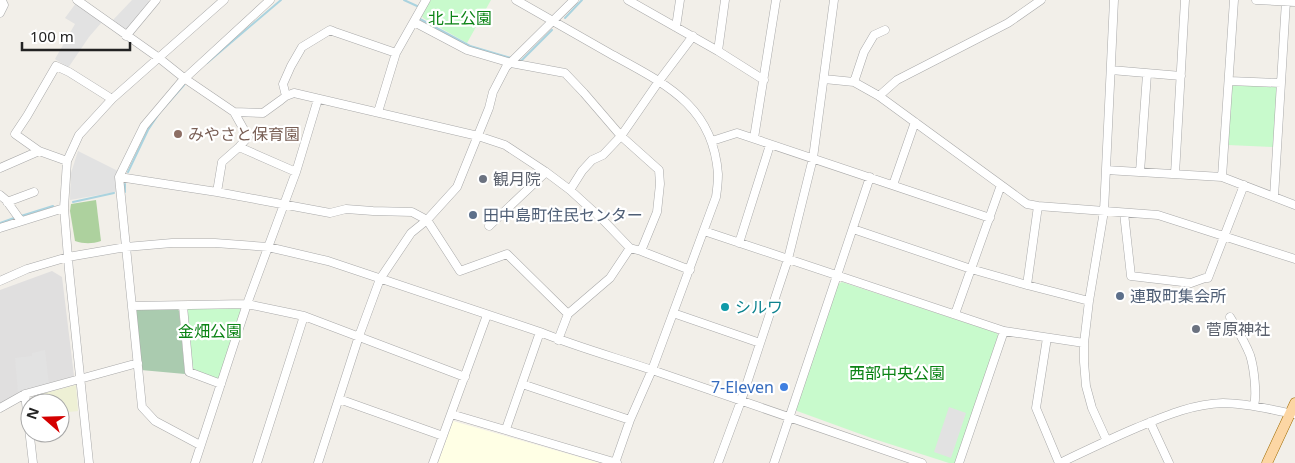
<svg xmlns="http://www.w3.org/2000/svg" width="1295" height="463" viewBox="0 0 1295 463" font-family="'Noto Sans','Noto Sans JP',sans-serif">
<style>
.residential{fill:#e0dfdf}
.education{fill:#ffffe5}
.farmland{fill:#eef0d5}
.forest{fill:#add19e}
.cemetery{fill:#aacbaf}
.park{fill:#c8facc}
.parking{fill:#e2e2e2}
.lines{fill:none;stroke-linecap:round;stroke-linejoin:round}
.stream{stroke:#aad3df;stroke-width:2}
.minor-casing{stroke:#a9a9a9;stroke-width:9}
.major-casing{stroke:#a06b00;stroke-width:11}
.minor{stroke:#fff;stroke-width:8}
.major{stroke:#fcd6a4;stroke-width:10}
.education-dot{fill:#8d6e63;stroke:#fff;stroke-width:2}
.worship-dot{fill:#6b7280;stroke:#fff;stroke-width:2}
.service-dot{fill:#5c6f8a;stroke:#fff;stroke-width:2}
.culture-dot{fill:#0f9aa8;stroke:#fff;stroke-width:2}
.shop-dot{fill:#3f7fe0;stroke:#fff;stroke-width:2}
.labels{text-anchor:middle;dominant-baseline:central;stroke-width:4.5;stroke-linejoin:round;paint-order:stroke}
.park-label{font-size:16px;fill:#0c8416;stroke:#fff}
.education-label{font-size:16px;fill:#785e54;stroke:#fff;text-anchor:start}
.worship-label{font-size:16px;fill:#5b616d;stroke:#fff;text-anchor:start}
.service-label{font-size:16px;fill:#4e5e75;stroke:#fff;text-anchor:start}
.culture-label{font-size:16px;fill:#0d838f;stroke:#fff;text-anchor:start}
.shop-label{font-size:16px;fill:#366cbe;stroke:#fff;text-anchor:end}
</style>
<rect width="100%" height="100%" fill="#f2efe9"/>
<path class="residential" d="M52,271L62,277L74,376L25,390L0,404V290Z"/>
<path class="education" d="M453,421L600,463H438Z"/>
<path class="farmland" d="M76,385L78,411L60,413V403H31L33,397L38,395Z"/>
<path class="forest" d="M96,200L101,241C92,244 84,244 75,241L70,211L71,204Z"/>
<path class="cemetery" d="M137,308H177L179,311L185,374L141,370L135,312Z"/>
<path class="park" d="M431,0H491L467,43L423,18L421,14Z
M1235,83L1276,85L1278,87L1273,147L1228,145L1232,85Z
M842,282L997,333L998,336L955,463H949L874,439L797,411L795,408L838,284Z
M239,307L241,311L219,377L217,379L191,369L186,311L188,308Z"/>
<path class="parking" d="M132,0H148L152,3L127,32L113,20Z
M76,3L102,22L89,37L68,68L55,59L75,24L65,18Z
M78,151L118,171L115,177L116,192L70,200L71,173Z
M45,350L49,385L19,395L18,392L15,358L32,356V353Z
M949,407L966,413L951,458L934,452Z"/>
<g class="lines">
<path class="stream" d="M404,0L417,6
M565,18L582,0
M420,19L470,46L511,58
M518,60L521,61L552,30
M207,63L281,0
M128,172L148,130L160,112L184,85
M125,184V192
M73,202L114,193
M21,216L53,206
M0,223L14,218"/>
<defs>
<path id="minor" d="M77,0L159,58L184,78L234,112L248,137L239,147L222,162L217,192
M516,0C547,18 578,35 609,53C663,83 713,104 718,174C718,181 717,190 716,197L652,370L630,420L615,463
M628,0L718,51L764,80
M1256,0L1295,2
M0,13L4,5L2,1
M414,22L467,50L511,63L565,73L584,93L621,136L659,170L660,184L657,212L641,251
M676,27L680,0
M126,36L156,0
M718,51L725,0
M1111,70L1181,76
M824,79L854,82L879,96L1027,204L1038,206L1158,215L1295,259
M1229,81L1281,83
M854,82L864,52L874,35L885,30
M286,96L283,84L291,66L302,47L330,30L335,32L396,53L426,0
M879,96L897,80L1008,23L1041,0
M234,112L263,113L281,100L286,96L294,93L478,136L505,145L546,172L570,190L604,221L630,248L641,251L690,270
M378,112L396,53
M754,138L776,0
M712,141L737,133L990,218
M239,147L296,172
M67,161L39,151L15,134L27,116L56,66L69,72L112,99
M0,168L39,151
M1106,170L1222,177L1295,205
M1140,172L1147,74
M1175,174L1185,0
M119,177L217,192L330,213L346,209L373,211L412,212L427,220L460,271L507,254L568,314
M1222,177L1234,0
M893,185L915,122
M570,190L582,171L592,160L603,155L621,136L659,81L693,36
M0,195L6,200L21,221
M1274,197L1286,1
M7,202L34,192
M1124,213L1131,276L1191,283L1205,278H1208L1244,185
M489,226L546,172
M0,228L64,208
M853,229L971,269L1027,285L1089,301
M704,231L1004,331L1084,343
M739,243L770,145
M0,281L27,269L68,257L126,247L172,243H215L268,247L328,261L540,332C577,347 617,358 655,371C744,402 833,433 922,463
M1027,285L1038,206
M132,306L247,304L304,316L465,377
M183,306L189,372L221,384
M673,313L760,343
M955,314L1001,185
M1230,317C1237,329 1245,342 1250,355C1254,367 1257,394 1254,406
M1047,338L1036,408L1059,463
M558,340L568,314L610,278L630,248
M522,384L630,420
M25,394L33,463
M339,399L443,436
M0,408L25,394L138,363
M451,414L617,463
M1150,422L1169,463
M506,429L540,332
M1107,441L1092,408L1086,386L1084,362V343L1089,301L1104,211L1114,0
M200,445L155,421L142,407L119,177L144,126L182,81L270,0
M89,463L69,270L64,208L67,161L79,135L112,99L224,0
M195,463L247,304L296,172L318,99
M257,463L304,316
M318,463L359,336L380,279L411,233L427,220L457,187L489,108L493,92L506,67L574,0
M433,463L487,315
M718,463L741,401L788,259L813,158L834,0
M774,463L870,177
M959,463L1004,331
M1060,463C1085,451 1110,439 1136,428C1165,416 1192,404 1223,403C1248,403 1271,410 1295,414"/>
<path id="major" d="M1267,463L1295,403"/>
</defs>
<use href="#minor" class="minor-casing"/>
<use href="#major" class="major-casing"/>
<use href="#minor" class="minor"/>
<use href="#major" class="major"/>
</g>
<circle class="education-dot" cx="178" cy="134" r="5"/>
<g class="worship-dot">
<circle cx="483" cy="179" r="5"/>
<circle cx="1196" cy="329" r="5"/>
</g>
<g class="service-dot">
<circle cx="473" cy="215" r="5"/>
<circle cx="1120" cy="296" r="5"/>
</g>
<circle class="culture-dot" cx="725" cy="307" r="5"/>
<circle class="shop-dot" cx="784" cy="387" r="5"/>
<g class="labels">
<g class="park-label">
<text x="460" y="18">北上公園</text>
<text x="210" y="331">金畑公園</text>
<text x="897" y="373">西部中央公園</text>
</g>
<g class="education-label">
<text x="188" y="134">みやさと保育園</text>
</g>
<g class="worship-label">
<text x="493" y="179">観月院</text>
<text x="1206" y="329">菅原神社</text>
</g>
<g class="service-label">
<text x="483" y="215">田中島町住民センター</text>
<text x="1130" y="296">連取町集会所</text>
</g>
<g class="culture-label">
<text x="735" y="307">シルワ</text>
</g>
<g class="shop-label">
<text x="774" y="387">7-Eleven</text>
</g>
</g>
<g transform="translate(45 418) rotate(290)"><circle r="24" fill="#ffffff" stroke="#a7a7a7"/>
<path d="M0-4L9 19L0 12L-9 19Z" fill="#d40000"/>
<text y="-8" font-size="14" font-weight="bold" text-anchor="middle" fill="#222222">N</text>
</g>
<path d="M22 42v8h108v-8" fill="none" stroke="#222222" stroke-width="2.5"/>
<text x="30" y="42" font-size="15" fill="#222222" stroke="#ffffff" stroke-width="4" paint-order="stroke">100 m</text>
</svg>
